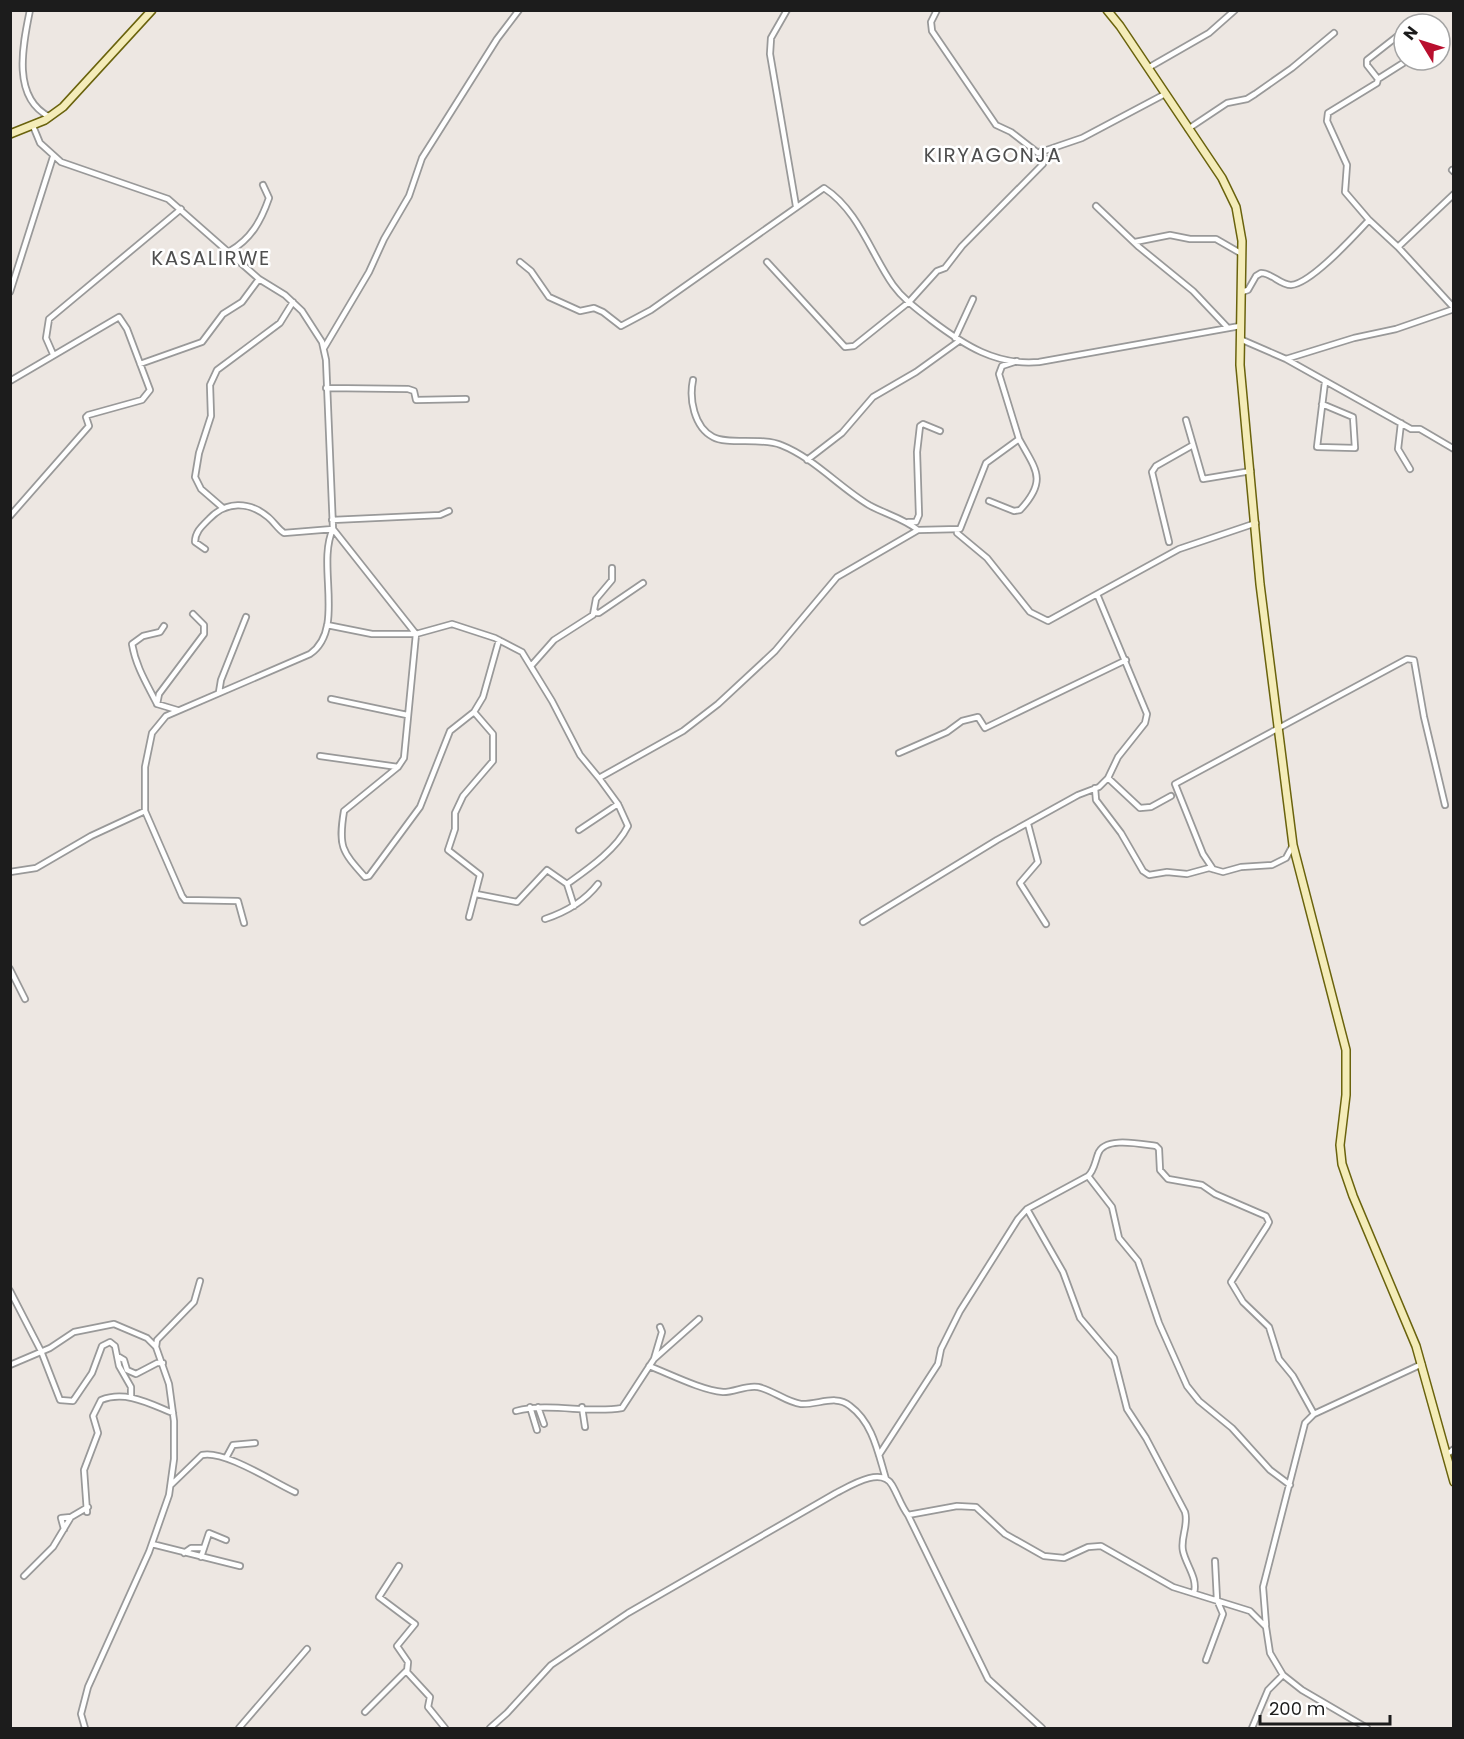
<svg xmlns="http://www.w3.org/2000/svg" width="1464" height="1739" viewBox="0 0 1464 1739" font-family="Poppins,sans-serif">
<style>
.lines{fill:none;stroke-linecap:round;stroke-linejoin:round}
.street-casing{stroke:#999;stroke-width:8}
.secondary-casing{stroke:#6a630d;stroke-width:10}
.street{stroke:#fff;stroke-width:4.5}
.secondary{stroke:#f4ecb9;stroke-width:7}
.labels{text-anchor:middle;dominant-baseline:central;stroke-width:5;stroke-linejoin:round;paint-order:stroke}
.quarter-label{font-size:20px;letter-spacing:1.5px;fill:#4f4f4f;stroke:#fff}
</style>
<rect width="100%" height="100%" fill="#ede7e2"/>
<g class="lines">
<defs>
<path id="street" d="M30,10C23,44 11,98 50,117
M787,10L771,38L770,54L796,206
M937,10L931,22L932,31L996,125L1011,132L1038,153L1082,138L1165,94
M1404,31L1367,60V65L1378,79L1377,83L1328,113L1327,121L1347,165L1345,192L1369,220L1398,247L1454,194
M1148,68L1209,33L1235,10
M1378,79L1408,60
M33,126L40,143L61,162L168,199L259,279L285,295L302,311L322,342L326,360L333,529C316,565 346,629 310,654L166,716L152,733L145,767V811L182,896L185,900L238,901L244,923
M1188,129L1227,103L1247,99L1255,94L1292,68L1334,33
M1452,170L1454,172
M1096,206L1139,247L1193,291L1228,328
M1135,242L1170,235L1190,239H1216L1242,254
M1398,247L1454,308
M230,251C251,239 261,221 269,198L263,185
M520,262L531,271L549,297L580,311L594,308L603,312L621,326L651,310L824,188C859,211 871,254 893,285C903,299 917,309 931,320C964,345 996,366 1039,362L1240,326
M767,262L845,347L854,346L909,302L937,271L945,268L962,246L1043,164L1045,158L1041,151
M10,292L53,157
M1242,292L1248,290L1256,276L1261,273C1272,273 1280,285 1291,285C1311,284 1355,235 1369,220
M955,338L973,299
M1240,339L1286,359L1354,338L1396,329L1454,309
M324,348L369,272L384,239L409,196L422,158L497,39L519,10
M53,354L46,338L49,319L181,209
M1286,359L1411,429H1420L1454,449
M140,364L202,342L223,314L242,302L259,279
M693,380C689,399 694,427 713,437C727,445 762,437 781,445C814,458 839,487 869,505C885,514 903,518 918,530
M10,381L119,317L127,329L150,390L142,400L88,415L86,417L89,426L10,516
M326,388L408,389L414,391L416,400L466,399
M1322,404L1353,417L1355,448L1317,447L1325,382
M1186,420L1203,479L1251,471
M1401,423L1398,449L1410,469
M807,460L842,433L873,397L916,372L959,341
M989,501L1014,511L1020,510C1048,480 1036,470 1019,439
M223,508L201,489L195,477L199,453L211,416L210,385L217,370L280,323L293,302
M332,520L440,515L449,511
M908,522H916L919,515L917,452L920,426L923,424L940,431
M957,530V533L987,558L1030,612L1048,621L1097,594
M1169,542L1152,472L1156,466L1193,445
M205,549L195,542C195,532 202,526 209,519C226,501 249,501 268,517C274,522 278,529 284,533L333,529L416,634L452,624L495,638L522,652L552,701L580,755L599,778L683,731L718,704L775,651L837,577L918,530L960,529L986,463L1019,439L999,374L1002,366L1017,361
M594,610L596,613H599L643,583
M327,625L372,634H416L404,758L398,767L344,811C338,847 342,851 365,877L369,876L420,807L450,731L474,712
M164,626L160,632L143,636L132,644C136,667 147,684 157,704L177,710
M531,666L554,640L593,615L596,599L612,580V568
M219,692L221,680L246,617
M331,699L407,715
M157,704L159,694L204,634V625L193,614
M899,753L947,732L962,721L978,717L985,728L1126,660
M320,756L398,767
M1108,778L1140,808L1151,807L1171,796
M1095,788L1096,800L1121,833L1143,871L1149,875L1167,872L1187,874L1209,868L1223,872L1241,867L1272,865L1286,858L1293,845
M1028,824L1038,862L1020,883L1046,924
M579,830L618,804
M1213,869L1203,854L1175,784L1407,659L1414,660L1424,717L1445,805
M10,872L36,868L91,836L145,811
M476,894L517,902L547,870L567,884
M574,906L567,884C588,869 616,850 628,826L618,804L599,778
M469,917L480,875L448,850L455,829V813L463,796L493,761V734L474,712L483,697L499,640
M545,919C566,912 584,902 598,884
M863,922L997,840L1078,795L1099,787L1108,778L1118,757L1145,723L1147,714L1097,594L1179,549L1256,523
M10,969L25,999
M1088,1176C1094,1171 1095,1162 1098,1154C1104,1136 1140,1144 1156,1146L1159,1149L1160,1170L1168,1179L1202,1185L1215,1194L1266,1216L1269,1222L1267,1226L1231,1282L1243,1302L1269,1327L1279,1359L1293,1376L1314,1414
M1027,1209L1063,1272L1080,1318L1114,1358L1127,1409L1146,1438L1185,1512C1189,1525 1180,1538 1183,1551C1186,1565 1198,1578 1194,1593
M10,1291L41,1351L60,1400L73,1401L92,1373L102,1346L110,1342L115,1346L119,1366L131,1387V1397
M156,1347L157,1340L194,1302L200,1281
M119,1357L124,1360L127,1370L136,1374L157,1363H163
M654,1359L699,1319
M10,1365L50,1348L74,1332L114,1324L147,1338L156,1347L169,1384L174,1421V1459L169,1495L149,1552L88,1687L81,1714L85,1728
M649,1366C670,1374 701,1390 723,1392C735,1392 746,1385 758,1387C773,1390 786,1402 801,1404C818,1405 836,1394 850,1406C873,1423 878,1453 886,1479
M530,1407L537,1430
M538,1407L544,1424
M582,1407L585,1427
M516,1411C551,1402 587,1414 622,1408L654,1359L662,1332L660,1327
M879,1455L938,1364L941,1349L960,1311L1018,1219L1027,1209L1088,1176L1112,1207L1119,1238L1138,1261L1159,1323L1187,1386L1199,1401L1232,1428L1270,1470L1290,1485
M1446,1455L1454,1449
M226,1458L233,1445L255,1443
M171,1485L202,1455C225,1450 273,1482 295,1492
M87,1512L84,1470L98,1433L93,1416L101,1400C126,1390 150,1404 173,1413
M908,1515L988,1679L1042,1728
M64,1529L61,1518L71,1517
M152,1544L240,1566
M184,1553L191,1548H204
M201,1557L209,1533L226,1540
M399,1566L379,1597L415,1624L397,1646L408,1662L407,1672L430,1697L428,1707L445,1728
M24,1576L53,1547L71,1517L88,1507
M1266,1625L1263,1587L1305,1423L1314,1414L1422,1364
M1206,1660L1223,1614L1217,1600L1215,1561
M365,1712L406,1671
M239,1728L307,1649
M490,1728L507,1713L551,1665L628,1613L836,1493C850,1486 881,1466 892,1485C898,1495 901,1506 908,1515L957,1506L976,1507L1005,1534L1044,1556L1064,1558L1088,1547L1101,1546L1173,1587L1250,1611L1266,1627L1270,1653L1283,1675L1302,1690L1367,1728
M1252,1728L1268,1690L1283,1675"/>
<path id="secondary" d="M1107,10L1120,26L1222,178L1236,207L1242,241L1240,365L1260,584L1293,845L1346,1050V1095L1340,1145L1342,1164L1353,1196L1416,1346L1454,1482
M10,134L45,120L63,107L152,10"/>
</defs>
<use href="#street" class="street-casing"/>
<use href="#secondary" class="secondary-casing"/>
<use href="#street" class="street"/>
<use href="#secondary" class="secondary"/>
</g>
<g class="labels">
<g class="quarter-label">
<text x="993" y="155">KIRYAGONJA</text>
<text x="211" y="258">KASALIRWE</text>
</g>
</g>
<rect width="1464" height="1739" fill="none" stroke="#1c1c1c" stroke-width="24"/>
<g transform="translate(1422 42) rotate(308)"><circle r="28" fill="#ffffff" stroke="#a4a4a4" stroke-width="1.5"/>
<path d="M0-4.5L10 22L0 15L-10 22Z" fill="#b90f2e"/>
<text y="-9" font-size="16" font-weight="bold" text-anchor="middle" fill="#1c1c1c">N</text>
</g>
<path d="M1260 1715v9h130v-9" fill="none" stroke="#1c1c1c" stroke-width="3"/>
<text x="1269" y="1715" font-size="18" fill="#1c1c1c" stroke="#ffffff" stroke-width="4.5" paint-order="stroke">200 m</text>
</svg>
